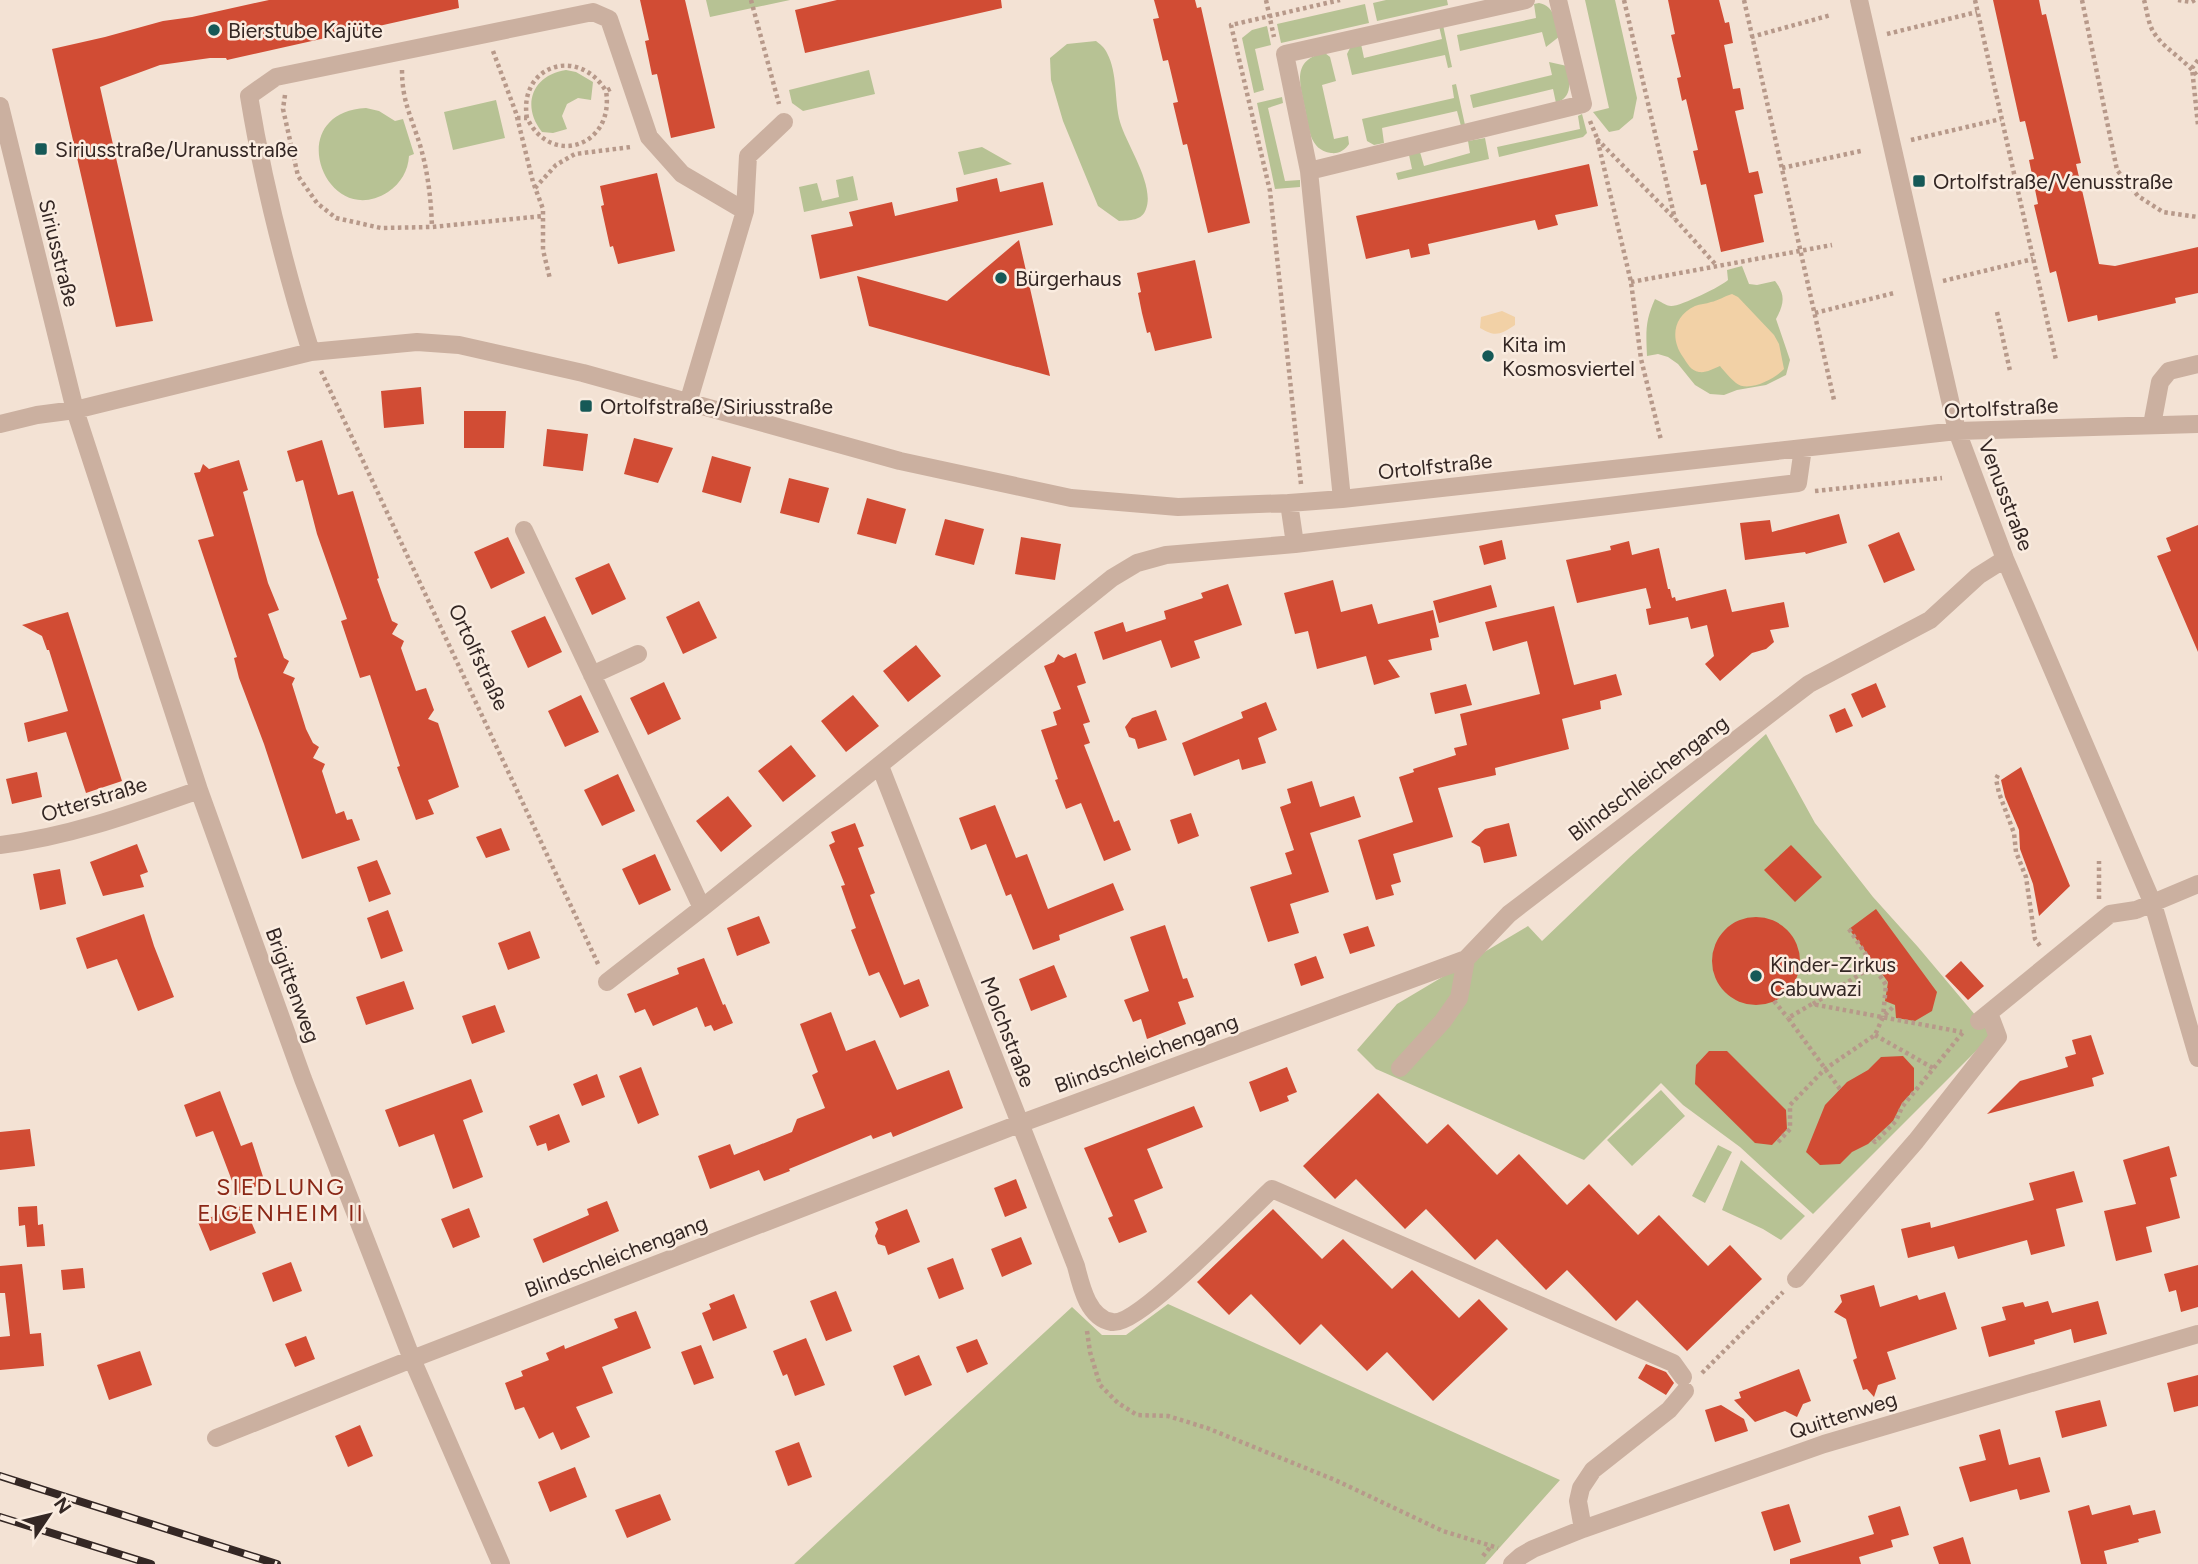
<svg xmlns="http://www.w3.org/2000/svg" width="2198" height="1564" viewBox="0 0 2198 1564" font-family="Figtree,sans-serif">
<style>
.green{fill:#b7c294}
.sand{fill:#f2d1a6}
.building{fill:#d14c34}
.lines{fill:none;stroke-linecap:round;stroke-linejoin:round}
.path{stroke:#b7998a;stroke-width:4.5;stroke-dasharray:3.5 3.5;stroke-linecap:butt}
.minor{stroke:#cbb0a0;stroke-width:18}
.rail-casing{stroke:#342724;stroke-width:8}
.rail{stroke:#faece0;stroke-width:5;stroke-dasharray:16;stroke-linecap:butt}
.poi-dot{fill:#165957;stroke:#faece0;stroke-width:2.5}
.labels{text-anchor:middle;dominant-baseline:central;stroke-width:5;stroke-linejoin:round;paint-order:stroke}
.poi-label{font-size:21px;fill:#342724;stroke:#faece0;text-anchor:start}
.street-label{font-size:21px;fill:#342724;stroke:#faece0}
.neighbourhood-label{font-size:23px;letter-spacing:2px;fill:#8a2716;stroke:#faece0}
</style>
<rect width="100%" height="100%" fill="#f3e2d4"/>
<path class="green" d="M706,0H790L710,17Z
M1386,0H1447L1448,5L1377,21L1373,3Z
M1585,0H1615L1637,98L1633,118L1619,130L1609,132L1593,112L1609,108Z
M1539,3C1555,6 1556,23 1560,36L1546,47L1542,32L1460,51L1457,35L1536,18L1534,4Z
M1365,4L1369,23L1281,43L1277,24Z
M1443,25L1452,67L1448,68L1445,55L1352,75L1347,54L1351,46L1361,44L1364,58L1442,39L1439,26Z
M1267,26L1271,45L1255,49L1264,90L1254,93L1242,38L1252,30Z
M1096,41C1100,44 1105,48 1107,53C1118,74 1114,100 1120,122C1127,146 1155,185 1146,209C1142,221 1130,220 1119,221L1098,206L1063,121L1051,80L1050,58L1067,44Z
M1325,53L1330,57L1336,81L1322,85L1334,139L1348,136L1349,144C1345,150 1339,154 1331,153C1309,150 1309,127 1305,109C1300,84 1291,59 1325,53Z
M1549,62L1567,66C1569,82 1574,96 1556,103L1553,89L1473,108L1470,95L1552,75Z
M566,70L576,72L593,82L591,100L578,98L567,104L562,116L567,129L553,133L542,132C521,106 532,75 566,70Z
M869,70L875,94L803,111L792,103L789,90Z
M1456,84L1465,125L1461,126L1457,111L1382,128L1384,143L1374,145L1367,141L1362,119L1454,98L1452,85Z
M1282,97L1283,103L1268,108L1285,181L1300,180V187L1275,189L1257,103Z
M496,100L505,138L453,150L444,112Z
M366,108L379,111L395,121L403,119L414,154L409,156C408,171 401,183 388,192C326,232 280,113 366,108Z
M1582,114L1587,133L1583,137L1499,157L1497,147L1580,129L1578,116Z
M1485,138L1489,159L1398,180L1396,173L1412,169L1409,155L1420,152L1424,166L1470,153L1468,141Z
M982,147L1012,164L964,175L958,152Z
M853,176L858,200L804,212L799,187L817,183L822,201L839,197L836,180Z
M1742,266L1749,284L1757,285L1775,281C1786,295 1784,304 1776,319L1790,360L1786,375L1766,385L1737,390L1724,395L1710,394L1695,385L1678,364L1668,357L1658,354L1647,356C1646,332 1645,321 1655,299C1660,301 1666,306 1671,306C1679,307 1722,286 1728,280L1727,270Z
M1766,734L1815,823L1873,897L1918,947L1992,1035L1813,1214L1740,1147L1683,1105L1661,1083L1584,1160L1376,1069L1357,1050L1397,1004L1528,926L1542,941L1630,857Z
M1661,1090L1685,1116L1632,1166L1607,1140Z
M1718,1145L1732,1152L1705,1203L1692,1196Z
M1741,1160L1805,1216L1781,1240L1763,1229L1722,1210Z
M1168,1304L1560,1480L1485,1564H794L1072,1307L1102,1335H1126Z"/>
<path class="sand" d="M1732,294L1738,297L1774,335L1779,344L1784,369C1775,379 1748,393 1736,383C1731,379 1723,370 1720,366C1713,369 1706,373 1699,372C1691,371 1687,363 1683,357C1670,339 1673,316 1695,306C1700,304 1706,304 1711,302C1718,301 1724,296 1732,294Z
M1502,311L1515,317V325C1500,335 1495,337 1480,328L1481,317Z"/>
<path class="building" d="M269,0H458L459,8L227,60L226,58H210L160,65L100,87L153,321L116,327L52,49L105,37L163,21L192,17Z
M640,0H685L715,128L671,138L657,74L652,75L645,41L649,40Z
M837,0H1001L1002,8L805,53L795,10Z
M1154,0H1195L1197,8L1201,7L1250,223L1208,233L1187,144L1183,145L1173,103L1178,102L1168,60L1163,61L1153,19L1159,18Z
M1668,0H1719L1725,23L1729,22L1733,43L1724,45L1733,89L1740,88L1744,109L1735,111L1749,173L1758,171L1763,193L1754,195L1764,242L1721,252L1706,184L1701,185L1693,151L1698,150L1686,99L1682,101L1677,78L1681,77L1671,35L1675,34Z
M1993,0H2039L2042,15L2046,14L2081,163L2076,164L2099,264L2115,266L2198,247V293L2175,298L2176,303L2098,321L2097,315L2068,322L2056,271L2050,273L2034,205L2038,204L2029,160L2034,159L2025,121L2020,122Z
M1589,164L1598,206L1555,215L1558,225L1538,230L1535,220L1428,244L1430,254L1411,258L1409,249L1366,259L1356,216Z
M657,173L675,251L618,264L613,246L610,247L601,206L604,205L600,186Z
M997,178L1000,192L1043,182L1053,225L820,279L811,235L853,226L849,212L892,202L895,216L958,201L956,188Z
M1019,240L1050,376L869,326L857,276L947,301Z
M1195,260L1212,338L1155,351L1150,332L1147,333L1142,313L1138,293L1141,292L1137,273Z
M421,387L424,424L384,428L381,391Z
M464,411H506L504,448H464Z
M547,429L588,434L583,471L543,466Z
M634,438L673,448L658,483L624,474Z
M322,440L338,495L353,491L379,578L377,579L392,621L398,624L392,634L404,641L401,648L416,691L426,688L434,710L428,719L438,723L459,787L428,800L434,814L416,820L397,767L400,766L370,675L360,678L341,621L347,619L317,534L303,480L296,482L287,451Z
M712,456L751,467L741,503L702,492Z
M239,460L248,490L243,492L268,583L279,610L268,614L284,658L289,661L283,673L295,678L292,684L306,729L313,743L319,747L313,758L325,764L322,771L336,814L344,811L347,820L352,819L360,840L302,859L264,744L239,678L234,658L237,657L198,540L214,536L194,473L200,472L203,464L209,469Z
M789,478L829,488L819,523L780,513Z
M867,498L906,509L896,544L857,534Z
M1839,514L1847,543L1806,554L1805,552L1745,560L1740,523L1770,520L1772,532Z
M945,519L984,529L974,565L935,555Z
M2198,525V652L2157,556L2171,551L2166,538Z
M1899,532L1915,570L1884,583L1868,545Z
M508,537L525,573L491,589L474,552Z
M1021,537L1061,544L1055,580L1015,574Z
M1502,540L1506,559L1484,565L1479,546Z
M1629,541L1632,555L1659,548L1668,589H1670L1672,598L1675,597L1676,601L1726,589L1732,612L1784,602L1789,627L1770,630L1774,642L1766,649L1752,653L1720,681L1705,664L1714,656L1707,625L1691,629L1688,617L1649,625L1646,609L1651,608L1646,588L1577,603L1566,560L1611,550L1610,546Z
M609,563L626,599L592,615L575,578Z
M1333,580L1341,612L1372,604L1378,624L1433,610L1439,637L1430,639L1432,650L1388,660L1400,677L1374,685L1366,656L1317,669L1308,631L1295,634L1284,593Z
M1228,584L1242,625L1194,641L1200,658L1171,668L1161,640L1103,660L1094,632L1123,622L1126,632L1166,619L1164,611L1203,598L1201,593Z
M1491,585L1497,607L1439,623L1433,601Z
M699,601L717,638L683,654L666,617Z
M1554,606L1574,685L1616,674L1622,695L1600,701L1601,709L1562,719L1569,749L1495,768L1496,775L1438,788L1453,837L1393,854L1401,882L1391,885L1394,895L1376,900L1358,840L1413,822L1399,777L1414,772L1413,769L1456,755L1454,748L1467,745L1460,714L1540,694L1527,641L1493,651L1485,622Z
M68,612L122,781L86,793L66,732L28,742L24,723L68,711L49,650H47L42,636L22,625Z
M545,616L562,652L528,668L511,631Z
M916,645L941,676L908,702L883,671Z
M1076,653L1086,683L1077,686L1090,722L1083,724L1090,743L1084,745L1114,822L1119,820L1131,850L1104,861L1081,803L1066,809L1055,780L1058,779L1041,730L1057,725L1053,712L1061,709L1044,666L1054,662L1058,654L1064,658Z
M664,682L681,719L648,735L630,698Z
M1876,683L1886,707L1862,718L1851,694Z
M1466,684L1472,705L1435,714L1430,693Z
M581,695L599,732L565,747L548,711Z
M853,695L879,726L846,752L821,721Z
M1266,702L1277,730L1258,738L1266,763L1242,770L1239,759L1194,776L1182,743L1243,718L1241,712Z
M1845,708L1853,726L1836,733L1829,715Z
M1156,710L1167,740L1138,749L1135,739L1129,737L1125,727L1132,718Z
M791,745L816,776L783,802L758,771Z
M2021,767L2070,886L2039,916L2033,884L2020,849L2019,830L2005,797L2001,780Z
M37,772L42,797L12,804L6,779Z
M618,774L635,811L602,826L584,790Z
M1312,781L1320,807L1354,796L1361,817L1310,833L1329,892L1290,904L1299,933L1268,942L1250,887L1292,874L1285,853L1294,850L1280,807L1291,803L1287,789Z
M728,796L752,826L721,852L696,821Z
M995,805L1016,858L1027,854L1048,909L1113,883L1124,910L1059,935L1060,940L1033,950L1011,894L1006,896L986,844L971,850L959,818Z
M1191,813L1199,836L1178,844L1170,820Z
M855,823L864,846L858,848L875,893L870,895L904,985L919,979L929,1006L900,1018L879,972L869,976L851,930L856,928L841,886L845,885L829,845L835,842L831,832Z
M1509,823L1517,856L1484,863L1480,847L1471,842L1485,829Z
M501,828L510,850L486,858L476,837Z
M137,844L148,872L140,875L144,887L103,896L90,862Z
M1791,845L1822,877L1795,902L1764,870Z
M655,854L671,890L639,905L622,869Z
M377,860L391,894L369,902L357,867Z
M60,869L66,904L40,910L33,874Z
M1876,909L1937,992L1932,1011L1915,1021L1896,1018L1895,1005L1885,1001L1888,982L1849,929Z
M388,910L403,951L381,959L367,918Z
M144,914L154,946L174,997L138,1011L117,959L87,969L76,938Z
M759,916L770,943L737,956L727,928Z
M1712 961a44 44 0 1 1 88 0a44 44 0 1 1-88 0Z
M1165,925L1183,979L1187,978L1194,997L1178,1002L1186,1024L1147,1039L1141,1019L1133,1022L1124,1000L1149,991L1130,937Z
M1368,926L1375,946L1350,954L1343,934Z
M530,931L540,958L508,970L498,943Z
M1316,956L1324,978L1301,986L1294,964Z
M704,958L723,1005L725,1004L733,1023L714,1031L711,1025L705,1027L697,1007L653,1026L645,1009L635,1013L627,994L679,974L677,968Z
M1961,961L1984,986L1968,1000L1945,976Z
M1054,965L1067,997L1031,1011L1019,979Z
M404,981L414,1009L366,1025L356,997Z
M495,1005L505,1032L472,1044L462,1016Z
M831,1012L846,1051L875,1040L897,1090L949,1070L963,1108L893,1137L891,1132L873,1139L871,1135L789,1169L790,1171L764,1181L759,1170L710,1189L698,1156L730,1144L734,1155L792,1132L797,1119L825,1108L812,1075L818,1072L800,1024Z
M2091,1035L2104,1074L2092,1078L2094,1086L1987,1114L2020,1081L2068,1067L2065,1057L2076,1054L2072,1040Z
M1709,1051H1727L1786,1110L1787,1129L1772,1145L1755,1143L1695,1084L1696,1065Z
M1903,1056L1914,1068V1090L1902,1103L1893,1121L1868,1144L1852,1152L1840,1164L1820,1165L1806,1152L1825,1105L1847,1082L1868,1070L1881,1057Z
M641,1067L659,1115L638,1124L619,1076Z
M1287,1067L1297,1092L1287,1096L1289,1101L1260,1112L1249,1082Z
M597,1074L605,1097L582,1106L573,1084Z
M471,1079L483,1112L463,1120L483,1177L453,1189L434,1134L399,1147L385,1110Z
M220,1091L241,1146L252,1142L265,1183L237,1194L213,1131L196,1137L184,1105Z
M1378,1093L1427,1144L1448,1124L1497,1175L1519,1154L1567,1205L1589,1184L1638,1235L1659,1215L1708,1266L1730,1245L1762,1279L1687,1351L1637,1300L1616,1321L1567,1270L1546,1290L1497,1239L1475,1260L1426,1209L1405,1229L1356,1179L1335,1199L1303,1166Z
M1194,1106L1203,1127L1147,1149L1163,1188L1134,1200L1147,1232L1119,1243L1108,1218L1113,1216L1084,1148Z
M559,1114L570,1142L548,1151L546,1143L537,1146L529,1126Z
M30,1129L35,1166L0,1170V1132Z
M2169,1146L2177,1176L2170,1178L2180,1218L2146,1227L2152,1252L2116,1261L2104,1211L2136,1204L2123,1160Z
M2074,1171L2083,1202L2056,1209L2065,1246L2031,1255L2027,1240L1958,1259L1954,1246L1908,1258L1901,1229L1930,1222L1931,1228L2034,1200L2029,1183Z
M1016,1179L1027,1208L1005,1217L994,1188Z
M607,1201L619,1231L543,1263L533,1239L589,1215L587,1209Z
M244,1205L256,1233L210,1251L198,1222Z
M37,1206L38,1225L43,1224L45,1246L27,1247L25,1225L19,1226L18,1207Z
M469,1208L480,1237L453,1248L441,1219Z
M907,1209L920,1242L888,1255L885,1246L878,1244L875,1236L878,1229L875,1222Z
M1273,1209L1322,1259L1343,1239L1392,1289L1412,1270L1459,1318L1479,1299L1508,1329L1433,1401L1387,1352L1367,1371L1321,1324L1300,1345L1251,1294L1229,1315L1197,1282Z
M1021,1237L1032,1264L1002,1277L991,1249Z
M953,1258L964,1289L939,1299L927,1268Z
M291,1262L302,1291L273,1302L262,1273Z
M22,1264L30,1334L41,1333L44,1366L0,1370V1337L10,1336L5,1293H0V1266Z
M2198,1265V1307L2181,1312L2176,1290L2169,1292L2164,1274Z
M83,1268L85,1288L63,1290L61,1270Z
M1874,1285L1880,1307L1917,1295L1919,1300L1945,1292L1957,1329L1887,1352L1896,1379L1878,1385L1874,1397L1867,1389L1863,1390L1853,1360L1857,1358L1846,1319L1834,1312L1842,1302L1840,1295Z
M836,1291L852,1331L826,1341L810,1301Z
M734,1294L747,1328L713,1341L702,1313L711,1309L709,1304Z
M2048,1301L2052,1313L2098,1301L2107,1334L2074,1343L2071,1329L2034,1340L2035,1344L1989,1357L1981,1327L2006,1320L2002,1307L2023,1302L2025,1307Z
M636,1311L651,1348L602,1367L613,1393L576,1407L590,1437L561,1450L553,1432L539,1439L524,1407L515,1410L505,1383L523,1376L521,1371L549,1360L546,1353L564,1345L565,1349L618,1328L614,1319Z
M306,1336L315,1359L295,1367L285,1344Z
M806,1338L825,1385L795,1396L787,1374L783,1376L773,1351Z
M977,1339L988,1364L967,1373L956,1347Z
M701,1345L714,1378L694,1385L681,1352Z
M140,1351L152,1385L109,1400L97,1365Z
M919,1355L932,1385L905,1396L893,1366Z
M1646,1364L1666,1372L1674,1383L1666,1395L1638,1378Z
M1799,1369L1811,1401L1803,1404L1797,1417L1785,1411L1755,1422L1734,1400L1741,1398L1739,1392Z
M2198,1375V1406L2174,1412L2167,1383Z
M2100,1400L2107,1426L2062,1438L2055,1411Z
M1721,1405L1744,1419L1748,1431L1715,1442L1705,1410Z
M360,1425L373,1456L348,1467L335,1436Z
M2000,1429L2009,1465L2040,1457L2050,1492L2020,1500L2017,1489L1970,1502L1959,1467L1986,1460L1979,1435Z
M799,1442L812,1477L788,1486L775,1451Z
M575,1467L587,1497L550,1512L538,1482Z
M660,1494L671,1520L627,1538L615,1510Z
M1789,1504L1801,1542L1774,1551L1761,1512Z
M2089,1505L2092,1515L2130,1505L2133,1515L2155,1510L2161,1533L2138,1539L2139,1542L2104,1551L2107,1564H2081L2068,1511Z
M1900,1506L1909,1535L1891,1540L1893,1547L1859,1557L1861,1564H1790V1559L1874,1534L1868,1516Z
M1963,1537L1971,1564H1939L1933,1547Z"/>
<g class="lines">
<path class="path" d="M751,0L779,104
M1266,0L1274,37
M1624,0L1675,219
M1744,0L1834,400
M1975,0L2056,360
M2082,0L2117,170L2138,196L2163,212L2198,217
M2144,0C2147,10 2148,24 2154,33C2165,50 2186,60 2198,77
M2178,0L2191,2L2195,0
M1887,34L1977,12
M1751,37L1831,15
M493,51L516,113L533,182L543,209V250L550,279
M2198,60L2192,68L2198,125
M402,70C402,101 411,116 420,145C428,172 431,199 432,227
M285,95L283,109L298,176L317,203L336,218L381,228L432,227L543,216
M517,118H527C551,168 615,146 606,91L612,88
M527,118C518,66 578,45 606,91
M1590,121L1597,138L1631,282L1641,359L1661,440
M1597,139L1675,219L1716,265
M1911,140L2001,119
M1782,168L1861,151
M535,188L556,165L575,154L631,147
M1943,281L2033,259
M1631,282L1832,245
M1997,312L2010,371
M1815,313L1894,293
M321,371L599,966
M1301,484L1270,191L1231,25L1340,0
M1815,491L1942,478
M1998,775L1996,779L1999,793L2014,833L2016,852L2026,877L2035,939L2040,946
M2099,899V861
M1849,929L1886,985L1883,1017
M1774,1001L1788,1018
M1813,1004L1873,966
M1875,1035L1933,1068
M1840,1089L1788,1018L1812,1004L1962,1032
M1873,1140L1875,1142L1896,1121L1902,1107L1964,1031
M1778,1142L1790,1129V1105L1825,1069L1875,1035L1883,1017L1895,1005
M1087,1331L1090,1352L1100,1385L1118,1403L1137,1415L1168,1416L1207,1428L1335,1480L1443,1531L1498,1548
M1702,1373L1783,1292
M1483,1556L1491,1546"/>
<path class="minor" d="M1859,0L1957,431L2005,559L2153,904L2198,1058
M0,106L75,410L199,790L303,1079L344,1184L412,1359L501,1564
M1309,171L1583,104L1558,0
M311,352C285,268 263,182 249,96L276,77L593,12L609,19L649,137L682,174L745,211
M688,403L745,211L748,156L784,122
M0,424L37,415L75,410L311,352L417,342L459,345L583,373L900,461L1071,498L1178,507L1289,503L1342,499L1957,431L2198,424
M2152,425L2160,382L2169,371L2198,364
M1342,499L1309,171L1285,54L1526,0
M1289,503L1295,544
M524,530L702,908
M592,675L638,654
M880,766L1076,1266C1081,1286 1088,1318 1112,1322C1138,1327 1248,1211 1272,1189L1673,1363L1683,1377
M0,845C69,837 134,813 199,790
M607,982L702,908L1112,578L1137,563L1166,555L1295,544L1798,483L1803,448
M1979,1021L2110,914L2136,910L2198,884
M1400,1068L1443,1021L1459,998L1466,959
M1796,1279L1916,1141L1998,1037L1989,1013
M216,1438L412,1359L1019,1124L1466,959L1509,914L1809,684L1930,620L1978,576L2005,559
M1583,1529L1578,1501L1581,1488L1593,1470L1669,1410L1685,1391
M1512,1564L1521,1556L1533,1549L1583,1529L1824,1444L2198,1334"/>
<defs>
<path id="rail" d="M0,1476L277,1564
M0,1517L151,1564"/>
</defs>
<use href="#rail" class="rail-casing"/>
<use href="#rail" class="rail"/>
</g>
<g class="poi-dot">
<circle cx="214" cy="30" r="7"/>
<rect x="34" y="142" width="14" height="14" rx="3.5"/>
<rect x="1912" y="174" width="14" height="14" rx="3.5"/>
<circle cx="1001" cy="278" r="7"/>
<circle cx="1488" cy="356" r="7"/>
<rect x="579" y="399" width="14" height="14" rx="3.5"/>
<circle cx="1756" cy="976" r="7"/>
</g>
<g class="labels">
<g class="poi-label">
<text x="228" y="30">Bierstube Kajüte</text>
<text x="55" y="149">Siriusstraße/Uranusstraße</text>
<text x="1933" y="181">Ortolfstraße/Venusstraße</text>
<text x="1015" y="278">Bürgerhaus</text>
<text x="1502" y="344">Kita im<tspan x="1502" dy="24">Kosmosviertel</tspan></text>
<text x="600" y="406">Ortolfstraße/Siriusstraße</text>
<text x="1770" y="964">Kinder-Zirkus<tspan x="1770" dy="24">Cabuwazi</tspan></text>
</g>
<g class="street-label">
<text transform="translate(59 253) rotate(76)">Siriusstraße</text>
<text transform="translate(2001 408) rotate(-3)">Ortolfstraße</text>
<text transform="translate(1435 466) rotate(-6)">Ortolfstraße</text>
<text transform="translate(2006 495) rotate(69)">Venusstraße</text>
<text transform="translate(479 657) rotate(65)">Ortolfstraße</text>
<text transform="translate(1648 778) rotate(-37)">Blindschleichengang</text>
<text transform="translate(94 799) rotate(-17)">Otterstraße</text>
<text transform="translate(293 985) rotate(70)">Brigittenweg</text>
<text transform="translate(1008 1032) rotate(69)">Molchstraße</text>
<text transform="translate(1146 1053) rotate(-20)">Blindschleichengang</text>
<text transform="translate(616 1256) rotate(-21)">Blindschleichengang</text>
<text transform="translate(1843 1415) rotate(-18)">Quittenweg</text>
</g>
<g class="neighbourhood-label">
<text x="281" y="1187">SIEDLUNG<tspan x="281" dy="26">EIGENHEIM II</tspan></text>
</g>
</g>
<g transform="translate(49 1515) rotate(55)" stroke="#faece0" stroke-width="5" paint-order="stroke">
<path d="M0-5L12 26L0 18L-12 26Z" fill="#342724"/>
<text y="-10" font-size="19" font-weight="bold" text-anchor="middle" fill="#342724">N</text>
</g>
</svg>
